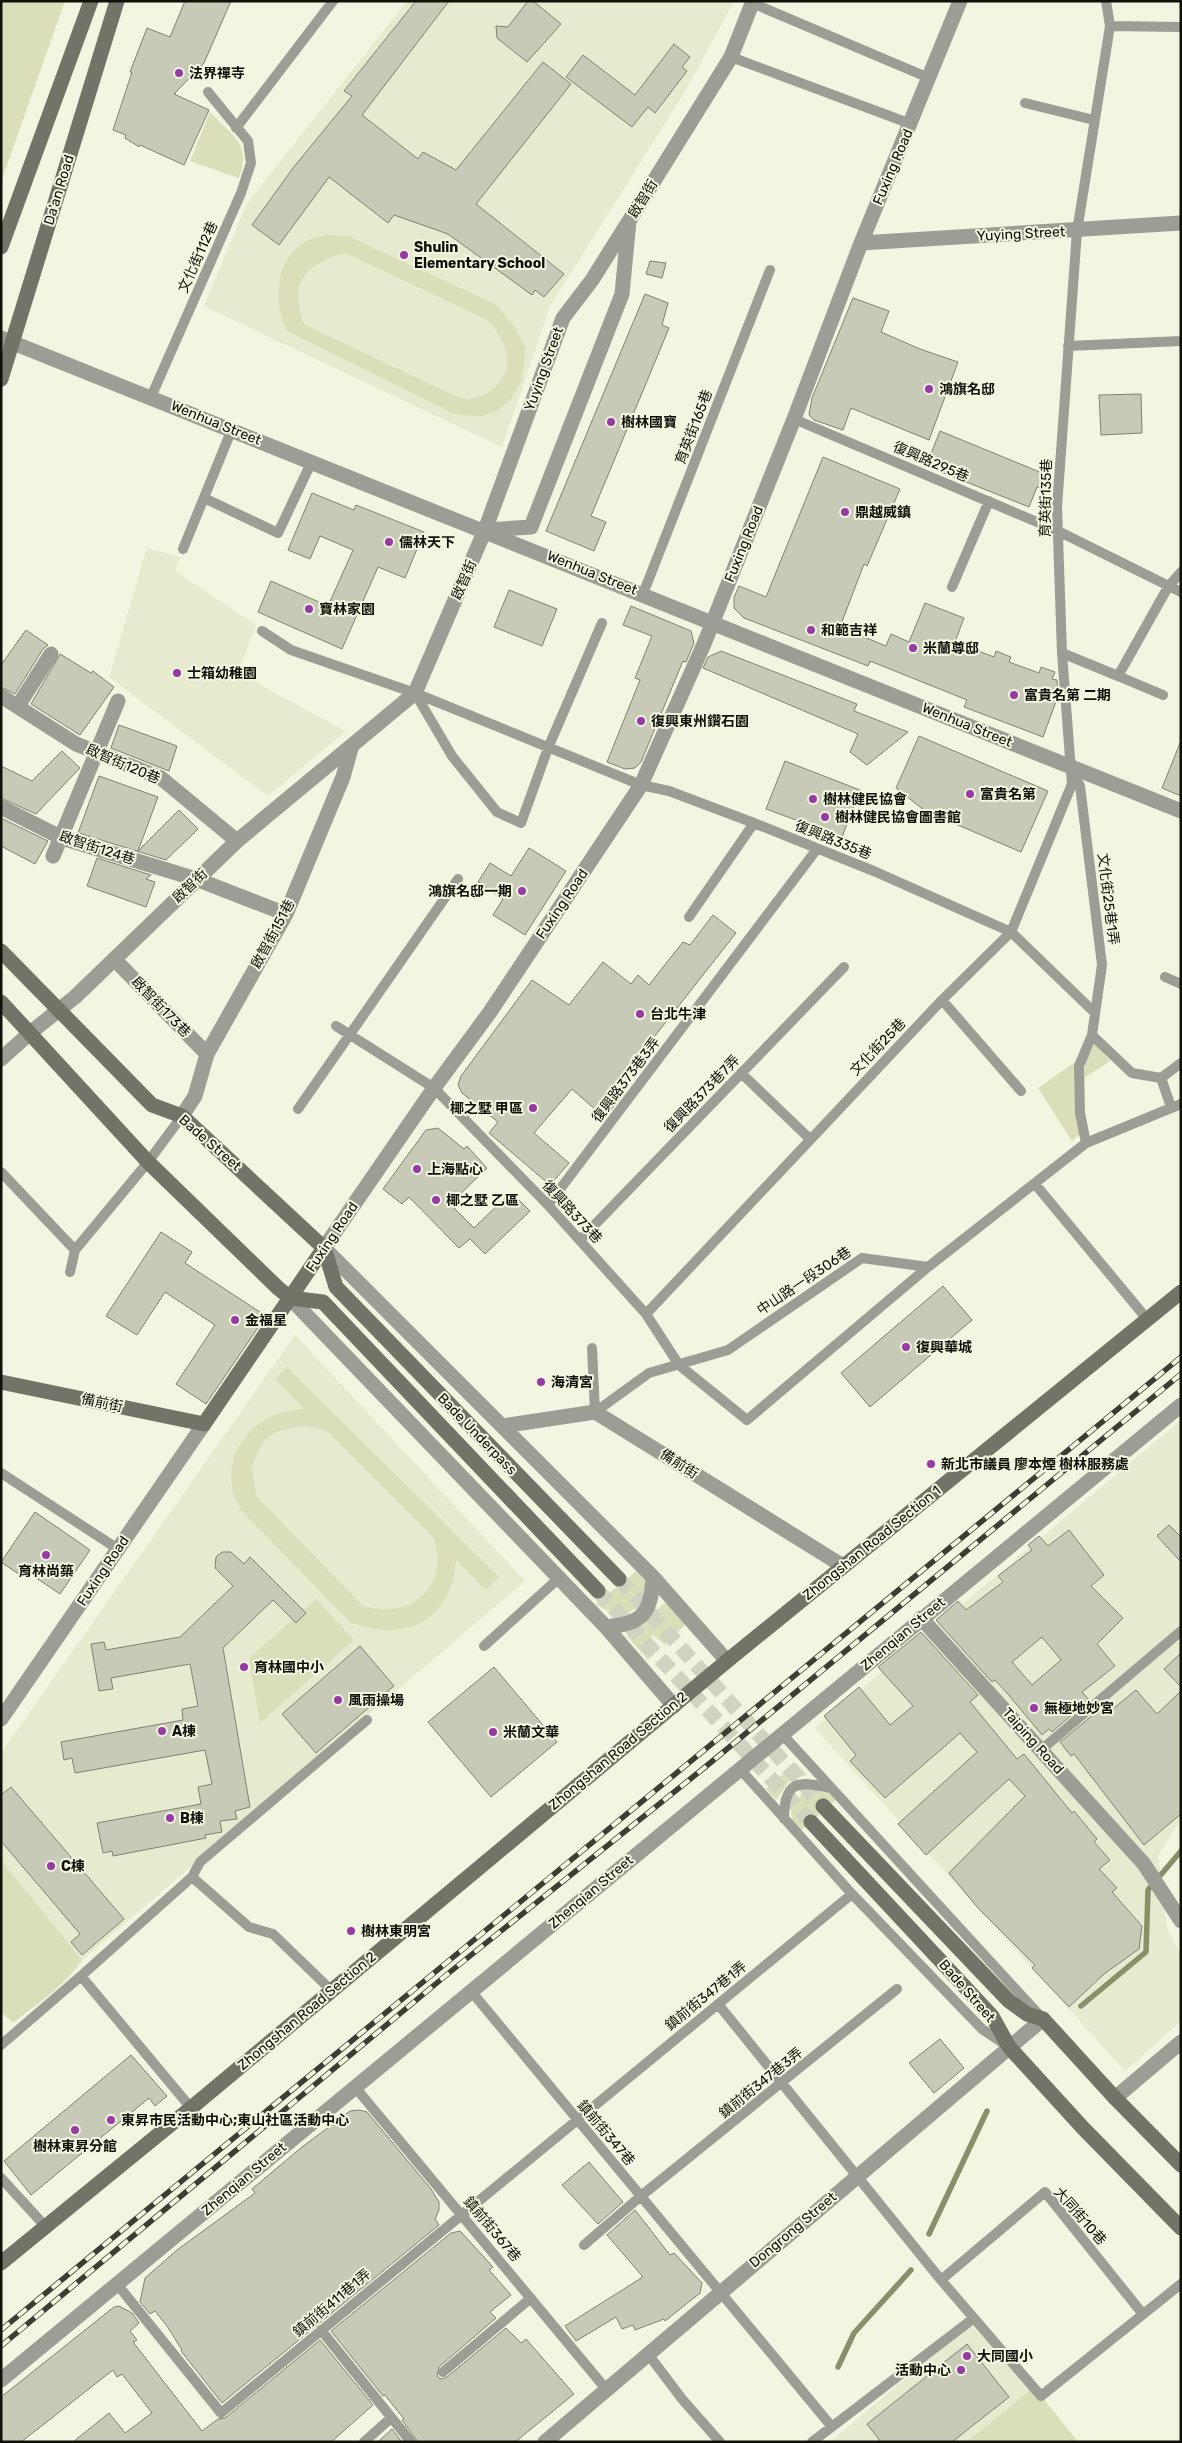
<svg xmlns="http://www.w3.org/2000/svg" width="1182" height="2443" viewBox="0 0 1182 2443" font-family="Rubik,'Noto Sans TC',sans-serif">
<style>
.built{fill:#e6eace}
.green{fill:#dadfb9;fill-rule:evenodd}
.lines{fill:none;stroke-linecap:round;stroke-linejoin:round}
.stream{stroke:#8a8f6a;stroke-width:5.5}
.building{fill:#c7cab6;stroke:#808270;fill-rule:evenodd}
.secondary-tunnel{stroke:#d0d3c0;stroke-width:15;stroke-dasharray:15 8;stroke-linecap:butt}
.lane{stroke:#9c9d94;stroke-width:10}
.street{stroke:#9c9d94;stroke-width:15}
.secondary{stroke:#727467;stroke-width:15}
.rail-casing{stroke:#3c3e33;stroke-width:5.5}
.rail{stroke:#f2f5e0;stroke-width:4;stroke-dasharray:11;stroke-linecap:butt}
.poi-dot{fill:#983aa3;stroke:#f2f5e0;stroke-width:2}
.labels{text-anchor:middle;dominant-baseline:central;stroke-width:4;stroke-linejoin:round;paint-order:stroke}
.poi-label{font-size:14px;font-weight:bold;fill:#101109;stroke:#f2f5e0;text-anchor:start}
.street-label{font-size:14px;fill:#101109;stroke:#f2f5e0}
</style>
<rect width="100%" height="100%" fill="#f2f5e0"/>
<path class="built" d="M407,1H734L686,90L550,306L502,447L204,306L246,205Z
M147,548L180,557L175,571L256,625L239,670L271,691L346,731L268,796L109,677Z
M295,1335L525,1581L82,1960L1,1860V1753Z
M1181,1420V1820L1158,1855L1167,1928L1181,1955V2021L1125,2071L815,1728Z
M970,2324L1034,2387L1078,2442H830Z"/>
<path class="green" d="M1,1H65L1,182Z
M210,112C232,136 252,143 239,178L190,161Z
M325,235L348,236L495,304L514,326L526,349L521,381L512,398L497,411L479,417L452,413L287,331C273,305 275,261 303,243C309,239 318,237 325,235ZM345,253L488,320C506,342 519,366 493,389C488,393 475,400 468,399C462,399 455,395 449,393L305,325C287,284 305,264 345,253Z
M1095,1043L1110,1061L1084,1078L1085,1062Z
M1075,1062L1081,1133L1072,1141L1038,1088Z
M287,1367L499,1577L486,1590L456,1560C452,1621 404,1644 350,1622L240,1509C238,1502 233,1494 232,1487C227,1458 245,1429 270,1417C281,1412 293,1411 304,1409L275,1379ZM299,1426L314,1427L328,1432L434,1538C449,1588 412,1620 363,1606L256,1496L252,1466L257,1453L265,1440L276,1432Z
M640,1568L646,1578L645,1602C626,1617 616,1617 596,1604Z
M316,1599L354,1640L260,1723L249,1658Z
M666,1602L687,1623L665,1645L653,1635L648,1639L658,1650L648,1660L627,1636Z
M796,1763L807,1775L790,1780L776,1800L766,1789Z
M817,1789L828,1792L837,1799L800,1831L792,1821L791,1807L802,1794Z
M1,1860L82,1960C65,1986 37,2004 13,2023L1,2012Z
M1034,2387L1078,2442H967Z"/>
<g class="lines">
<path class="stream" d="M1081,2006L1146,1952L1148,1890L1181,1851
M929,2234L987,2111
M838,2367L854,2333L911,2270"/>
</g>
<path class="building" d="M185,1H231L204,63L174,94L209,110L184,165L140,145L139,147L125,138L126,135L113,130L132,72H130L147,28L170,37Z
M416,1H449L362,115L418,159L423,152L456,170L543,62L571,84L476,204L564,274L544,297L535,290L532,295L448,234L394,215L388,223L329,177L279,245L252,225L293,168L352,96L344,91Z
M528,1H533L561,24L527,62L497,38L496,26L508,27Z
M674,44L690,57L682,67L687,71L655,113L648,107L632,127L566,77L583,55L635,95Z
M650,261L666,263L662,278L646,274Z
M645,294L668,303L662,325L669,328L591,516L606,522L594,551L546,531Z
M853,298L889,311L881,332L920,349L958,362L929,440L851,408L843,430L814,420L809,415L812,398Z
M1141,394L1142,433L1101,435L1099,395Z
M940,431L1052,477L1047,491L1037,487L1029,507L926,466Z
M823,457L900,489L867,566L864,564L840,627L886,646L891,634L909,642L925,603L964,618L955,642L994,657L996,651L1011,657L1009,662L1039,673L1041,667L1055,672L1052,679L1057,680L1058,696L1043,737L964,707L967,700L870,661L868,666L744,618L734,608V597L739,586L766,597Z
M312,493L354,510L356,505L424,532L405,578L378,567L342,649L258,612L271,581L328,606L353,550L320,536L310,559L288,550Z
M509,590L557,609L542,646L494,627Z
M631,606L691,631L694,643L686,662L683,661L641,762L635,768L625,769L607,762L640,680L635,678L652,636L623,625Z
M26,630L48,645L43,649L15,694L1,687V665Z
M721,651L857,704L854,711L908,732L867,765L850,752L858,734L703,668L708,657Z
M60,654L91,673L93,671L114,687L80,735L31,704Z
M119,725L177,746L169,771L111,748Z
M919,736L1048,791L1021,852L925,811L896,788Z
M1180,743H1181V796L1162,788Z
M62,751L80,768L36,814L1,798V766L32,781Z
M785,761L860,790L842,837L766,809Z
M99,776L158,797L138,851L179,810L198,829L166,860L78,833Z
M1,818L48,841L35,864L1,846Z
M529,848L566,871L525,935L493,915L503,899L478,882L490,863L511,876Z
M97,858L151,875L146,879L155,882L146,907L87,886Z
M713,915L736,933L614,1088L622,1095L605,1118L572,1089L534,1133L569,1163L550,1185L489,1133L498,1122L462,1093L458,1085L461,1076L532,980L569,1005L603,962L631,984L638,975L649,985L683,942L690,945Z
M438,1128L464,1149L467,1146L487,1168L450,1204L474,1228L511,1192L530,1211L485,1254L470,1239L459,1248L409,1197L402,1204L383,1189L426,1130Z
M161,1232L192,1252L185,1263L266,1316L206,1404L176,1384L215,1325L165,1292L137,1335L106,1316Z
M943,1286L972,1320L870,1407L841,1373Z
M35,1512L90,1550L60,1594L23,1569L20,1575L1,1562Z
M1169,1525L1181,1537V1562L1157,1536Z
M1069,1530L1104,1575L1091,1586L1123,1618L1097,1644L1115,1666L1082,1692L1089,1700L1052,1732L1049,1729L1042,1735L1007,1693L995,1680L992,1682L936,1620L958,1601L966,1610L1003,1582L998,1576L1032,1550L1028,1545L1039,1536L1048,1546ZM1042,1637L1061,1660L1032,1685L1012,1662Z
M222,1552H231L244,1564L250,1557L306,1613L296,1623L273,1600L223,1648L250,1807L235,1811L237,1819L220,1821L222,1832L205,1835L206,1838L113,1856L112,1851L103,1853L97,1823L201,1804L198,1787L212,1784L205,1750L75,1773L72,1758L64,1760L61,1742L183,1720L182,1709L198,1706L190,1664L111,1678L113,1689L99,1691L91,1644L104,1642L106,1650L180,1637L233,1586L215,1568L216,1557Z
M921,1632L978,1695L970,1702L1017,1759L1024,1754L1072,1813L1074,1811L1097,1839L1094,1842L1110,1860L1099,1869L1117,1888L1112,1892L1142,1926L1139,1949L1104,1974L1069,2007L1032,1968L1035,1965L978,1908L949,1873L1025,1796L1009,1779L926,1855L898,1824L977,1752L960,1733L885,1798L850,1761L856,1755L824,1716L859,1687L890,1725L913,1706L878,1667Z
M360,1646L394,1686L316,1753L282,1714Z
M1181,1653V1687L1164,1669Z
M494,1667L557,1742L491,1797L428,1722Z
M1136,1690L1157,1714L1181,1691V1814L1144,1845L1074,1754L1071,1756L1060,1742L1099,1710L1102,1713L1106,1710L1108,1713Z
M11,1787L124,1919L82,1955L71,1942L80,1934L1,1841V1795Z
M940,2039L964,2068L934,2093L909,2063Z
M131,2055L167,2096L155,2106L149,2098L31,2195L4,2161Z
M359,2110L367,2112L431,2189L439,2202V2210L435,2219L439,2225L222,2403L181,2351L182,2350L167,2326L155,2311L150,2314L140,2302L145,2278L177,2250L255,2193L252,2189L302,2147L350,2111Z
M589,2162L623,2202L598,2224L562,2185Z
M635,2210L670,2255L674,2253L702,2283L700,2293L665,2321L664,2319L635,2330L633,2325L622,2329L616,2317L576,2341L565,2326L643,2277L607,2235Z
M460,2231L493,2267L489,2270L511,2295L490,2312L496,2318L439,2367L437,2376L441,2379L447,2377L506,2328L521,2343L526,2339L574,2394L515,2442H418L402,2420L404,2419L385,2395L383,2396L331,2331L451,2233Z
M119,2306L132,2313L139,2323L130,2331L137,2340L133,2342L202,2431L218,2419L225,2418L320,2340L373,2405L331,2442H73L109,2413L125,2433L152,2413L122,2374L117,2377L113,2370L21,2442H1V2397L114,2307Z
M967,2344L1009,2397L952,2442H881L867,2424Z
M392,2429L402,2442H378Z"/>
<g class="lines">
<path class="secondary-tunnel" d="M619,1579L823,1806
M598,1591L811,1822"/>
<path class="lane" d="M752,3L929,78
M1110,26L1181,27
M731,57L911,124
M1025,103L1094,120
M236,128L333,1
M1068,346L1181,341
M151,397L241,193L251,163L248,141L208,92
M794,419L1058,531L1181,592
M204,498L278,533L312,461
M183,549L232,429
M952,587L989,501
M643,594L770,270
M262,631L291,650L415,693L641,785L669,791L754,823L876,872L1011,932L1094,1012
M1062,653L1118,676L1168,587L1181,572
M1118,676L1163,695
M415,693L452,756L497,812L521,823L548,748L602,623
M1074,774L1080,786L1102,965L1092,1035L1079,1066L1080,1113L1086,1143
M689,917L754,823
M1165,977L1181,984
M942,1000L1021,1091
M336,1026L434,1088L548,1205L646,1314L679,1365L747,1420L928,1267
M1092,1035L1132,1073L1161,1078L1171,1107
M741,1073L809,1138
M1161,1078L1181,1063
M298,1109L458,879
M1,1172L75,1250
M1035,1184L1147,1319
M548,1205L817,849
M580,1240L844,967
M70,1272L75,1250L148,1162L182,1116
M646,1314L942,1000L1011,932L1072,784L1062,653L1057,507L1077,231L1110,26L1106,1
M592,1348L595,1412
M595,1412L649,1373L728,1350L862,1258L928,1267L1086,1143L1181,1104
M1,1473L118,1549
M484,1646L559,1578
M782,1734L1042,2018
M1041,1750L1181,1631
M740,1769L852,1894L982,2029L1006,2045
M784,1819C784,1781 798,1780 830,1788
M192,1877L249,1927L273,1934L331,1990
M471,1991L832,2427
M718,2004L941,2280L1041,2396L1181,2284
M1,2045L81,1976
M355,2087L606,2389
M191,2108L81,1976L192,1877L200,1862L367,1720
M1,2178L45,2226
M584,2245L641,2196L897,1989
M941,2280L1045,2192L1142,2313
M117,2284L221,2413L852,1894
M321,2330L411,2442
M648,2354L682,2399L720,2442
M443,2372L531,2298
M364,2442L391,2418
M812,2442L974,2318"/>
<path class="street" d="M861,243L1181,223
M1,338L1181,811
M488,530L531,527L622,294L629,221L731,57L753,1
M1,696L76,744L161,778L237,841
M18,706L51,654
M1,807L62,838L196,879L286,914
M53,856L118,701
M115,960L207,1054
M1,1059L30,1033L75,997L237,841L415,693L485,530L563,318L592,280L629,221
M182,1116L195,1096L207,1054L286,914L343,777L352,745
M290,1298L606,1627L674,1706
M502,1426L595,1412L843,1566
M921,1618L1144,1864L1181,1921
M606,1627C643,1624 651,1613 653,1577
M727,1661L653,1577L324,1248L434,1088L490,1012L641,785L704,644L794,419L861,243L960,1
M1,1719L204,1424
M1115,2098L1181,2042
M1,2380L1181,1405
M545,2442L1043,2019"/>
<path class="secondary" d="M1,247L91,1
M1,379L117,1
M1,951L152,1105L182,1116L324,1248L336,1287L619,1579
M1,1002L148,1162L278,1288L290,1298L323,1302L598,1591
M1,1382L204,1424L324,1248
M823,1806L1009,2001L1027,2014L1043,2019L1115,2098L1181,2165
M811,1822L992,2016L1009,2047L1083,2128L1181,2228
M1,2263L191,2108L727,1661L1181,1292"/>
<defs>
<path id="rail" d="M1,2330L1181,1357
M1,2346L450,1972L704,1768L1181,1374"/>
</defs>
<use href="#rail" class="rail-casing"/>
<use href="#rail" class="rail"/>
</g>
<g class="poi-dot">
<circle cx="179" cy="73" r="5"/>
<circle cx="404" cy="255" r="5"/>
<circle cx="929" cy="389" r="5"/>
<circle cx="611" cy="422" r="5"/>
<circle cx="845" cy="512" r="5"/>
<circle cx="389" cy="542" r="5"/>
<circle cx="309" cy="609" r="5"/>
<circle cx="811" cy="630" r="5"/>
<circle cx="913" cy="648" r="5"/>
<circle cx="177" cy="673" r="5"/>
<circle cx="1014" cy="695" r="5"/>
<circle cx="641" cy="721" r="5"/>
<circle cx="970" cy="794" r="5"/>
<circle cx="813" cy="799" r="5"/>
<circle cx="825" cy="817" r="5"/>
<circle cx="522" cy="891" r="5"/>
<circle cx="640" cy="1014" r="5"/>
<circle cx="533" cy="1108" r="5"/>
<circle cx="417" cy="1169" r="5"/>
<circle cx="436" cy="1200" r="5"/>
<circle cx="235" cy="1320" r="5"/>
<circle cx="906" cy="1347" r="5"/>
<circle cx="541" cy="1382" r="5"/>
<circle cx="931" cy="1464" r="5"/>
<circle cx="46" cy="1555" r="5"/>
<circle cx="244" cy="1667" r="5"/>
<circle cx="338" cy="1700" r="5"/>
<circle cx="1034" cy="1708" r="5"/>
<circle cx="162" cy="1731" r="5"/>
<circle cx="493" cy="1732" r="5"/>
<circle cx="170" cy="1818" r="5"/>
<circle cx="51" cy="1866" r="5"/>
<circle cx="351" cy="1931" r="5"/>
<circle cx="111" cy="2120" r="5"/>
<circle cx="75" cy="2130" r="5"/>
<circle cx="967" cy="2356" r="5"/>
<circle cx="961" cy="2370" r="5"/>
</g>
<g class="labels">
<g class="poi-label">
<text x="189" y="73">法界禪寺</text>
<text x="414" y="247">Shulin<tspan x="414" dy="16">Elementary School</tspan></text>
<text x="939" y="389">鴻旗名邸</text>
<text x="621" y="422">樹林國寶</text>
<text x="855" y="512">鼎越威鎮</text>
<text x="399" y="542">儒林天下</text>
<text x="319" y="609">寶林家園</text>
<text x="821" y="630">和範吉祥</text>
<text x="923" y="648">米蘭尊邸</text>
<text x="187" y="673">士箱幼稚園</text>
<text x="1024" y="695">富貴名第 二期</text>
<text x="651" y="721">復興東州鑽石園</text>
<text x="980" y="794">富貴名第</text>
<text x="823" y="799">樹林健民協會</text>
<text x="835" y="817">樹林健民協會圖書館</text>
<text x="512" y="891" text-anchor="end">鴻旗名邸一期</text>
<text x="650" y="1014">台北牛津</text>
<text x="523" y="1108" text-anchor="end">椰之墅 甲區</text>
<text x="427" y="1169">上海點心</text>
<text x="446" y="1200">椰之墅 乙區</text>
<text x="245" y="1320">金福星</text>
<text x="916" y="1347">復興華城</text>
<text x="551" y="1382">海清宮</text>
<text x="941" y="1464">新北市議員 廖本煙 樹林服務處</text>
<text x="46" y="1571" text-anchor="middle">育林尚築</text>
<text x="254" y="1667">育林國中小</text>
<text x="348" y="1700">風雨操場</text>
<text x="1044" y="1708">無極地妙宮</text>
<text x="172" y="1731">A棟</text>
<text x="503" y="1732">米蘭文華</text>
<text x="180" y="1818">B棟</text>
<text x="61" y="1866">C棟</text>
<text x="361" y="1931">樹林東明宮</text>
<text x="121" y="2120">東昇市民活動中心;東山社區活動中心</text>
<text x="75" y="2146" text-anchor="middle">樹林東昇分館</text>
<text x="977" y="2356">大同國小</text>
<text x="951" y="2370" text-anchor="end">活動中心</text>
</g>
<g class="street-label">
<text transform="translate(893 167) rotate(-67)">Fuxing Road</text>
<text transform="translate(59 190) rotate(-73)">Da'an Road</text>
<text transform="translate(643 199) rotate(-59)">啟智街</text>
<text transform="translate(1021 234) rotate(-3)">Yuying Street</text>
<text transform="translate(198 257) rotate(-66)">文化街112巷</text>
<text transform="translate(544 369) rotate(-70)">Yuying Street</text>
<text transform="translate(216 423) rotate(22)">Wenhua Street</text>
<text transform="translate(694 427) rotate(-69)">育英街165巷</text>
<text transform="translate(931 462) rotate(23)">復興路295巷</text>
<text transform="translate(1046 498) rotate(-89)">育英街135巷</text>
<text transform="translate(744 544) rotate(-68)">Fuxing Road</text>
<text transform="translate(592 573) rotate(22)">Wenhua Street</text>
<text transform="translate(464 580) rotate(-67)">啟智街</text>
<text transform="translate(967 725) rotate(22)">Wenhua Street</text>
<text transform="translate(123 764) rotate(23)">啟智街120巷</text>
<text transform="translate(833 840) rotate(22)">復興路335巷</text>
<text transform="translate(97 848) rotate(18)">啟智街124巷</text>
<text transform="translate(190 886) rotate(-44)">啟智街</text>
<text transform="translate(1108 899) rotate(83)">文化街25巷1弄</text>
<text transform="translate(562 904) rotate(-56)">Fuxing Road</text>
<text transform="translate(273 934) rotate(-62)">啟智街151巷</text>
<text transform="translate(161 1007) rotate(46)">啟智街173巷</text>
<text transform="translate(878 1047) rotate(-46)">文化街25巷</text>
<text transform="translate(626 1080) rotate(-53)">復興路373巷3弄</text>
<text transform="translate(702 1094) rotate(-46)">復興路373巷7弄</text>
<text transform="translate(210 1143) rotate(41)">Bade Street</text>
<text transform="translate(572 1212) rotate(47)">復興路373巷</text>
<text transform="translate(332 1237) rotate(-56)">Fuxing Road</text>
<text transform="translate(804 1281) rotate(-34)">中山路一段306巷</text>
<text transform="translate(102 1403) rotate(12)">備前街</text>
<text transform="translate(477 1434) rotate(46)">Bade Underpass</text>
<text transform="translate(679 1464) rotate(33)">備前街</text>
<text transform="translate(872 1543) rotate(-39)">Zhongshan Road Section 1</text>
<text transform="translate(103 1571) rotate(-56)">Fuxing Road</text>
<text transform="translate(903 1634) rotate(-40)">Zhenqian Street</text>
<text transform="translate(1033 1741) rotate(48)">Taiping Road</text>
<text transform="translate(618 1751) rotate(-40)">Zhongshan Road Section 2</text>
<text transform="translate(591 1892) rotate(-40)">Zhenqian Street</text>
<text transform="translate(967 1991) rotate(49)">Bade Street</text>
<text transform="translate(706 1996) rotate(-39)">鎮前街347巷1弄</text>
<text transform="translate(307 2011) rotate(-40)">Zhongshan Road Section 2</text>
<text transform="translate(761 2083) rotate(-39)">鎮前街347巷3弄</text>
<text transform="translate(606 2133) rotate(50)">鎮前街347巷</text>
<text transform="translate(244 2179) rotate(-40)">Zhenqian Street</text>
<text transform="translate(1080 2216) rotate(49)">大同街10巷</text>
<text transform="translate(492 2229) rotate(50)">鎮前街367巷</text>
<text transform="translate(793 2230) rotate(-40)">Dongrong Street</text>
<text transform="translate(332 2303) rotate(-40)">鎮前街411巷1弄</text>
</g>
</g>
<rect width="1182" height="2443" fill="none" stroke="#101109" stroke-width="5"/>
</svg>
